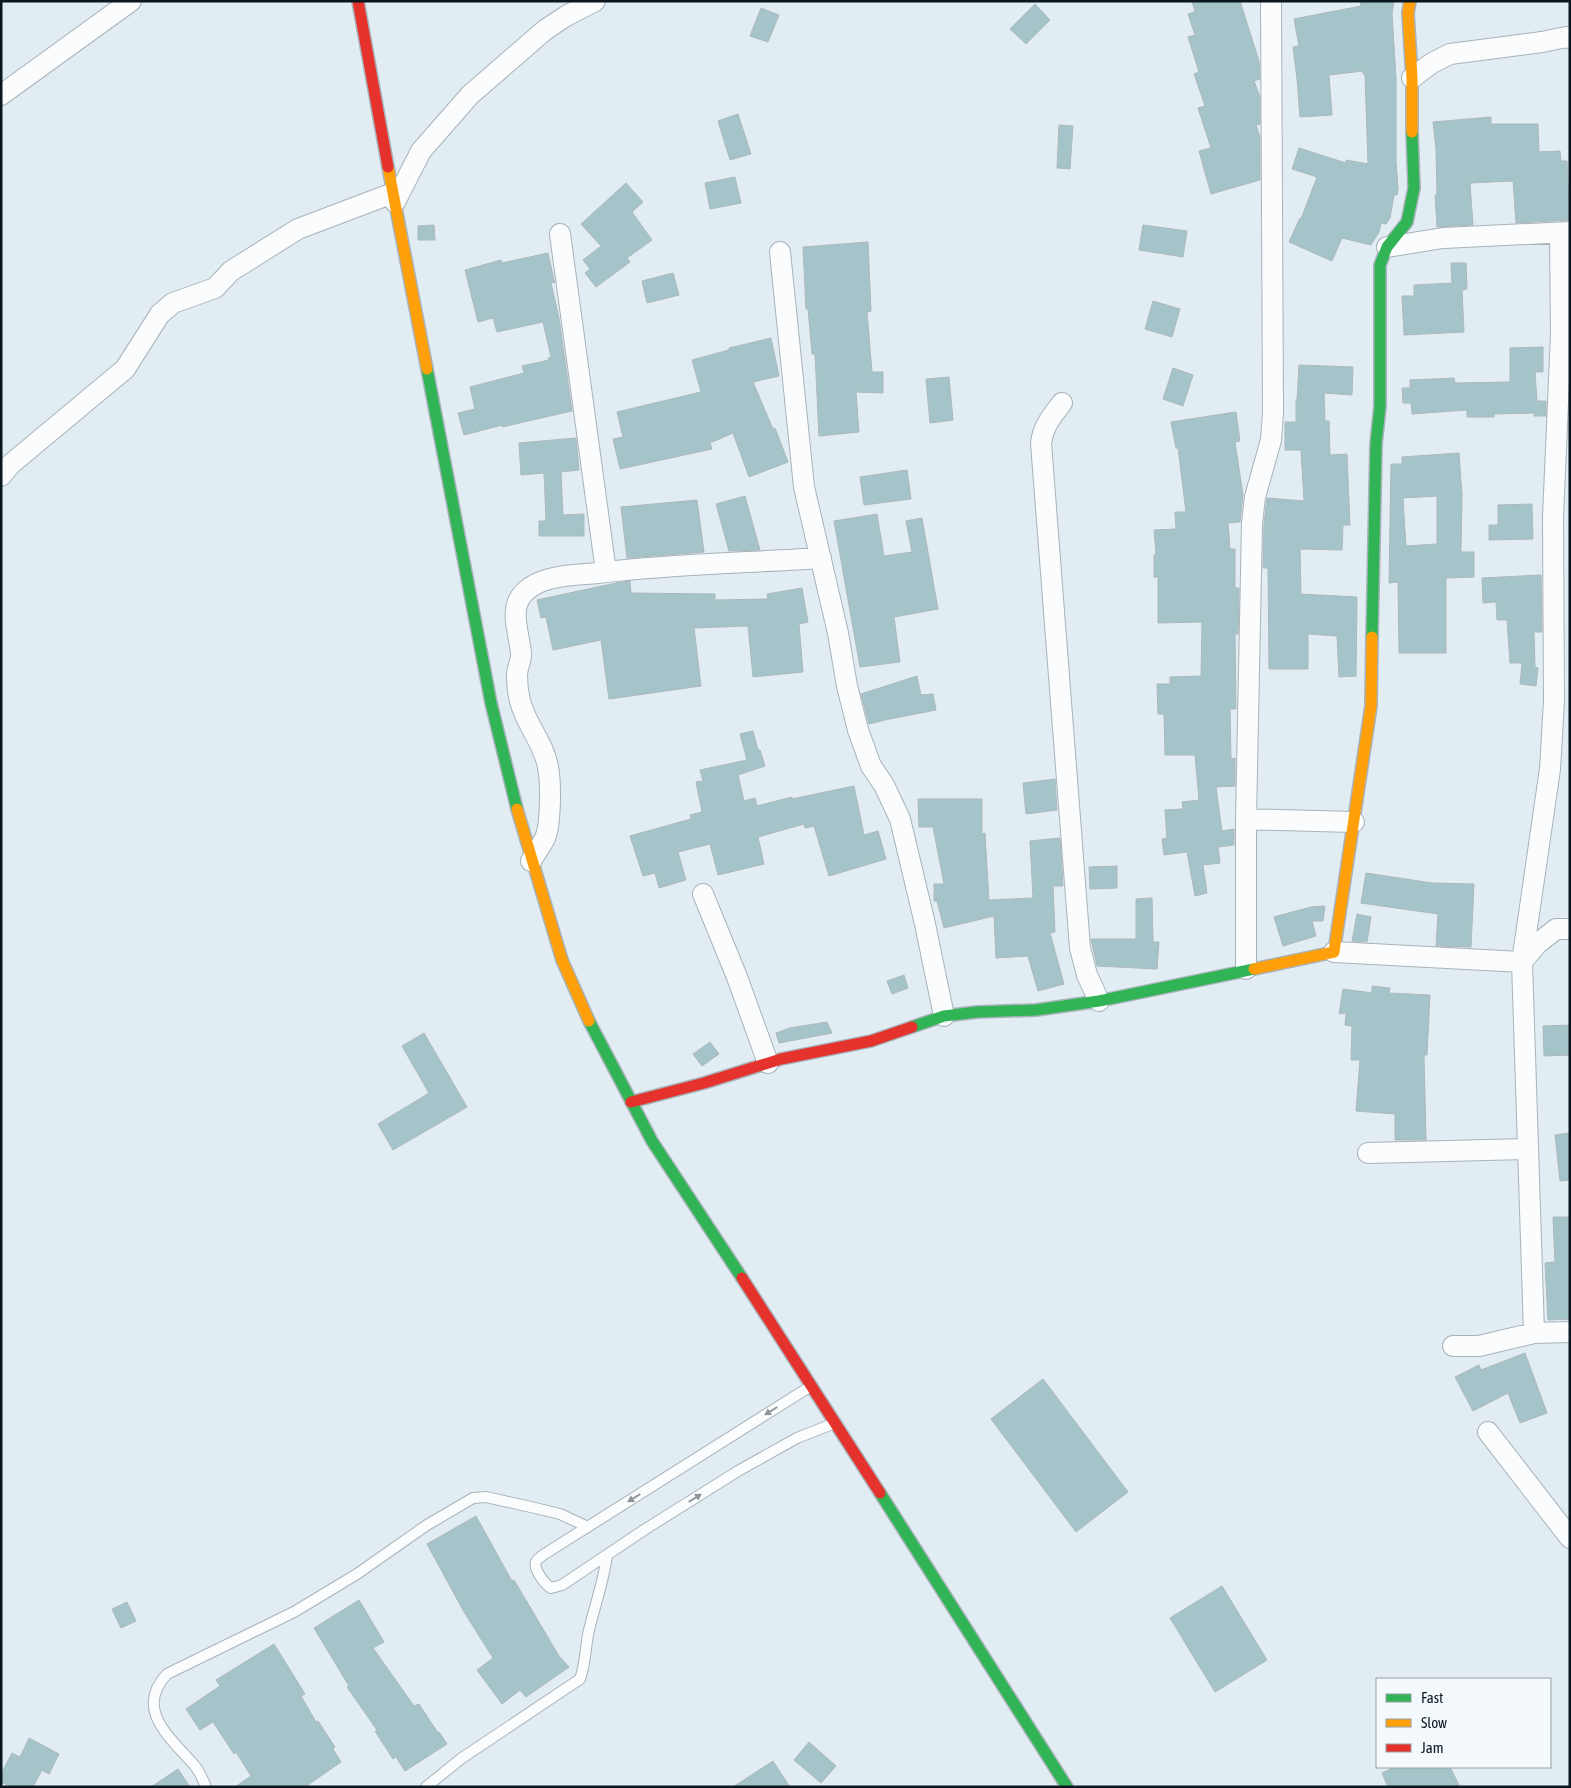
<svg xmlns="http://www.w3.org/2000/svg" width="1571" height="1788" viewBox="0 0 1571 1788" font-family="'Asap Condensed',sans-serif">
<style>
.building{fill:#a4c4c9;stroke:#acb8bc;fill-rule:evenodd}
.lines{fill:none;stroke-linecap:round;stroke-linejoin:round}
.lane-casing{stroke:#a8b3b9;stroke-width:12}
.street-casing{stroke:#a8b3b9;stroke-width:22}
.fast-casing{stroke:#a8b3b9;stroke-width:14}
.slow-casing{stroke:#a8b3b9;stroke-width:14}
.jam-casing{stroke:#a8b3b9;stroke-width:14}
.lane{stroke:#fbfcfd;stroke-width:10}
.street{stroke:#fbfcfd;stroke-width:20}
.fast{stroke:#30b455;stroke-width:11}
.slow{stroke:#ff9f0a;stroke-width:11}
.jam{stroke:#e5322d;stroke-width:11}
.oneway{fill:#8f9599}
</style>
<rect width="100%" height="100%" fill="#e2edf3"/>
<path class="building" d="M1192,1H1240L1259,61L1260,79L1254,81L1260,97V124L1256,125L1260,137V180L1211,194L1199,151L1211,148L1198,108L1205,106L1194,74L1199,72L1188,37L1195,35L1188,14L1195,12Z
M1360,1H1394L1392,14L1396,78V161L1398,188L1397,195H1394L1390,218L1386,224L1381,223L1379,232L1371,245L1342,238L1332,261L1289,242L1300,218L1301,219L1317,177L1292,169L1299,148L1346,163V160L1368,164L1365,74H1363V71L1329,75L1332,115L1300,117L1297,79L1293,47L1299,46L1294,19L1361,6Z
M1035,4L1050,20L1026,44L1010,29Z
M761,8L779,15L768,42L750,36Z
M738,114L751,154L730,160L718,121Z
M1491,117V124H1538L1539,152L1560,151L1561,161H1567L1570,220L1516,223L1513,181L1470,183L1473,225L1437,227L1435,195H1437L1436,149L1433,122Z
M1059,125L1073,126L1070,169L1057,168Z
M735,177L741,203L710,209L705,183Z
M626,183L643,202L632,212L652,240L627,258L630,262L596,287L585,273L590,269L583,260L601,246L581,224Z
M434,225L435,240H418V226Z
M1143,225L1187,231L1183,257L1139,250Z
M868,242L871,311L867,312L872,372H883V393L856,392L859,432L819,436L815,354H812L808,309H806L803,247Z
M548,253L554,280L555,282L551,283L559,318L572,411L502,427V425L464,435L458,413L475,409L470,387L524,373L522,366L549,360L548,358L551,357L543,322L497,332L493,318L478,322L465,270L501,260L502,263Z
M1451,263H1466L1467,289L1462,290L1464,332L1404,335L1402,296H1414V285L1452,283Z
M673,273L679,295L647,303L642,281Z
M1153,301L1180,309L1172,337L1145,329Z
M771,338L779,376L753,382L773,429L775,428L788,462L749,477L733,433L710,443L712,449L620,469L613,439L623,437L617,412L701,392L692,360L729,350V348Z
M1543,347V372H1535L1537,401H1546V416H1534V413L1494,414V417H1467V410L1412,414L1411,403H1403L1402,388H1410V380L1454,378L1455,383L1510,382V348Z
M1299,365L1353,367L1352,395L1324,393L1325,421H1329L1330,455L1347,454L1350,525H1343L1342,550L1300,549L1301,594L1357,597L1356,676L1339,677L1337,636L1308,634V669H1269L1268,568H1263L1264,524L1267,498L1304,501L1301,450H1285V422H1296V400H1297Z
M1173,368L1193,375L1183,406L1163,399Z
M949,377L953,420L930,423L926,379Z
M1236,412L1240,441L1235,442L1243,495L1240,522L1228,523L1230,549H1235V588H1239L1238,634H1235L1236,709H1230L1231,759L1235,758V786L1216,787L1222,831L1234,829V845L1218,847L1220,863L1203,865L1207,893L1195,896L1187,852L1164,855L1162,839L1167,838L1165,810L1183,809L1182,802L1199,800L1195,755H1165L1164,714H1158L1157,684H1170V677L1201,676L1202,622L1158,623V577H1154V555H1156L1154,530L1176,529L1175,512H1186L1178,448H1176L1171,422Z
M576,438L579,470L561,472L563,515L584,514V536H539V521H546L544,473L521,475L519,443Z
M1459,453L1462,495L1461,552H1474V577L1446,578V653H1399L1398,582L1389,583L1391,464H1402V457ZM1437,496V544L1406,546L1403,498Z
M907,470L911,499L864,505L860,477Z
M745,496L760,550L729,551L716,504Z
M697,500L704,552L627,558L621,507Z
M1532,504L1533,539L1489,540V525H1498V505Z
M877,514L884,556L912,552L906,521L922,518L938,609L894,617L900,662L860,667L834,521Z
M1541,575L1542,632H1534L1535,667L1538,668L1536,686L1520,684L1522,663H1510L1507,620H1497L1496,602L1483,603L1482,578Z
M630,581L631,593L715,594V600L768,599L767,594L802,588L808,622L799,624L803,672L753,677L748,626L694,628L701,686L609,699L601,640L553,650L546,617L541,618L537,600L616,583Z
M917,676L921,695L933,694L936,710L885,720L869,724L861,694Z
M753,731L758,750H760L765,766L738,775L744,801L755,798L757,806L792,797V799L854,786L864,835L878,831L886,859L829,876L814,826L805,828L804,824L758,837L764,864L718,875L710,844L678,852L686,880L659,888L655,873L643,876L630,836L691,819L690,815L702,812L696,782L703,781L700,770L747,760L740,734Z
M1055,779L1057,810L1026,814L1023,783Z
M918,799H982V834L985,833L989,900L1033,898L1030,841L1060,838L1063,886H1053L1055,932L1050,933L1064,984L1038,991L1028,956L996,958L994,916L944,928L937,901H934V884H944L933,827H919Z
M1117,866V888L1090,889L1089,867Z
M1366,873L1432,883L1474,884L1471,947L1436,946L1438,914L1361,903Z
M1152,898L1153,942H1159L1157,969L1097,966L1091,939H1136V899Z
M1325,906L1323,921H1312L1316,936L1283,946L1274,917L1311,907Z
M1357,914L1371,917L1367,942L1352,941Z
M904,975L908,988L892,994L887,981Z
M1372,986L1390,988L1389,993L1430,995L1427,1055H1424L1426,1140H1395V1114L1356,1111L1360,1060H1351L1352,1026L1345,1025L1346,1013L1339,1014L1343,989L1372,993Z
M827,1022L832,1033L779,1043L776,1033L790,1028Z
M1570,1025V1055L1544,1056L1543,1026Z
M424,1033L467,1107L393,1150L378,1124L429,1093L402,1046Z
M710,1042L719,1054L702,1066L693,1054Z
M1570,1133V1180L1560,1181L1555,1135Z
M1553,1217H1570V1319L1548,1320L1545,1263L1555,1262Z
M1525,1353L1547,1413L1520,1423L1508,1393L1473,1411L1455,1377L1479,1365L1481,1370Z
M1043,1379L1128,1492L1076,1532L991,1419Z
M476,1516L512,1581L514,1580L559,1656L569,1667L526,1697L520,1690L502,1704L477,1670L493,1658L464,1612L427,1544Z
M1222,1586L1267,1660L1215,1692L1170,1618Z
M359,1600L384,1642L373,1648L414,1706L419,1704L438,1733L439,1732L447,1744L405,1771L396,1757L393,1759L375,1731L377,1730L347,1687L349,1686L314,1628Z
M127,1602L136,1621L121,1628L112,1609Z
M274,1644L305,1694L301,1696L316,1722L318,1721L335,1747L333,1749L341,1762L305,1787H235L251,1776L236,1752L234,1754L213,1722L200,1730L186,1709L220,1686L216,1680Z
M29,1738L59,1754L49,1774L42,1770L33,1787H11L1,1782V1774L12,1753L20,1757Z
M809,1742L836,1766L821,1783L794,1760Z
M773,1761L790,1787H733Z
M1395,1767H1450L1460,1787H1388L1382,1773Z
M178,1769L190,1787H151Z"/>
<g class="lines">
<defs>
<path id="lane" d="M811,1386L543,1555C541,1557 537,1559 536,1562C533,1569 545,1584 551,1588L562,1585L644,1530L738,1471L797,1438L835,1423
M206,1787C203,1780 200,1772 195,1766C172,1739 133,1710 167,1674L294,1612L357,1574L427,1525L473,1498L486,1497L531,1507L560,1514L588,1527
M426,1787L462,1758L580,1679C586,1663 585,1647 589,1630C595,1605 604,1580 607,1555"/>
<path id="street" d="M1412,78L1432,63L1450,54L1542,42L1566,37L1570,38
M1,95L131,1
M395,202L421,151L470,95L545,30L566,16L595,1
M560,234L606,572
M1387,247L1443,238L1570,232
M780,252L804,487L838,633L847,686L858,730L871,766L884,785L900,819L925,924L944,1016
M1062,403C1052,416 1043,426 1041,443L1080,948L1087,975L1099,1001
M1,476L11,464L125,369L160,314L173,303L215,288L231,271L298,229L393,193
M1246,819L1354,822
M531,861C535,854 541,846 545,838C551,825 551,782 548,767C544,743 526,725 520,701C518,693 517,683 517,675C517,667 522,660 521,653C518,625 504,599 538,583C556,575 578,575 598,573C671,564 746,563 821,558
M703,894L737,977L768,1063
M1334,952L1522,962L1537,944L1556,929H1570
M1246,969V819L1252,523L1255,497L1271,440L1273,412L1271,1
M1368,1153L1528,1149
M1534,1333L1522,962L1550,769L1554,701L1553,517L1561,334L1560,233
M1453,1346H1479L1534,1333L1570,1332
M1488,1432L1570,1538"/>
<path id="fast" d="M427,369L491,703L517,809
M1372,637L1376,444L1380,406V265L1387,247L1407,222L1414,188L1412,132
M589,1021L652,1141L742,1278
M912,1027L944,1016L977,1012L1036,1010L1099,1001L1254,969
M880,1493L1067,1787"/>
<path id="slow" d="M1410,1L1408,13L1412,78V132
M388,167L427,369
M517,809L562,960L589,1021
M1254,969L1334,952L1371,706L1372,637"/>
<path id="jam" d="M358,1L388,167
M631,1102L704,1083L781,1059L871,1041L912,1027
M742,1278L880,1493"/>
</defs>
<use href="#lane" class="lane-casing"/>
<use href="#street" class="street-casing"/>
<use href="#fast" class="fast-casing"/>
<use href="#slow" class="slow-casing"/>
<use href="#jam" class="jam-casing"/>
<use href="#lane" class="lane"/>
<use href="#street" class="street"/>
<use href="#fast" class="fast"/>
<use href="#slow" class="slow"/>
<use href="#jam" class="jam"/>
</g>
<defs><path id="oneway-solid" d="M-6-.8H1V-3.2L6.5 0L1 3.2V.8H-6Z" transform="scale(1.25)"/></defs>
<g class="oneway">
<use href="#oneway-solid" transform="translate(771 1411) rotate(148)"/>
<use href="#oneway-solid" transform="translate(634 1498) rotate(148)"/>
<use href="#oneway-solid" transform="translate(695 1498) rotate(-32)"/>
</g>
<rect width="1571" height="1788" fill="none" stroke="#0b171e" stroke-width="5"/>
<rect x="1376" y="1678" width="175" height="90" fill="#f3f9fd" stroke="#969fa4"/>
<rect x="1386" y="1694" width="25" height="8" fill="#30b455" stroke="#969fa4"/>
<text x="1421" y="1703" font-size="15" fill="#0b171e">Fast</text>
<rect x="1386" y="1719" width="25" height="8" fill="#ff9f0a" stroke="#969fa4"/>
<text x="1421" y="1728" font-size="15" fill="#0b171e">Slow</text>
<rect x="1386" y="1744" width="25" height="8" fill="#e5322d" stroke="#969fa4"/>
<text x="1421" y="1753" font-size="15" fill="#0b171e">Jam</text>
</svg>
